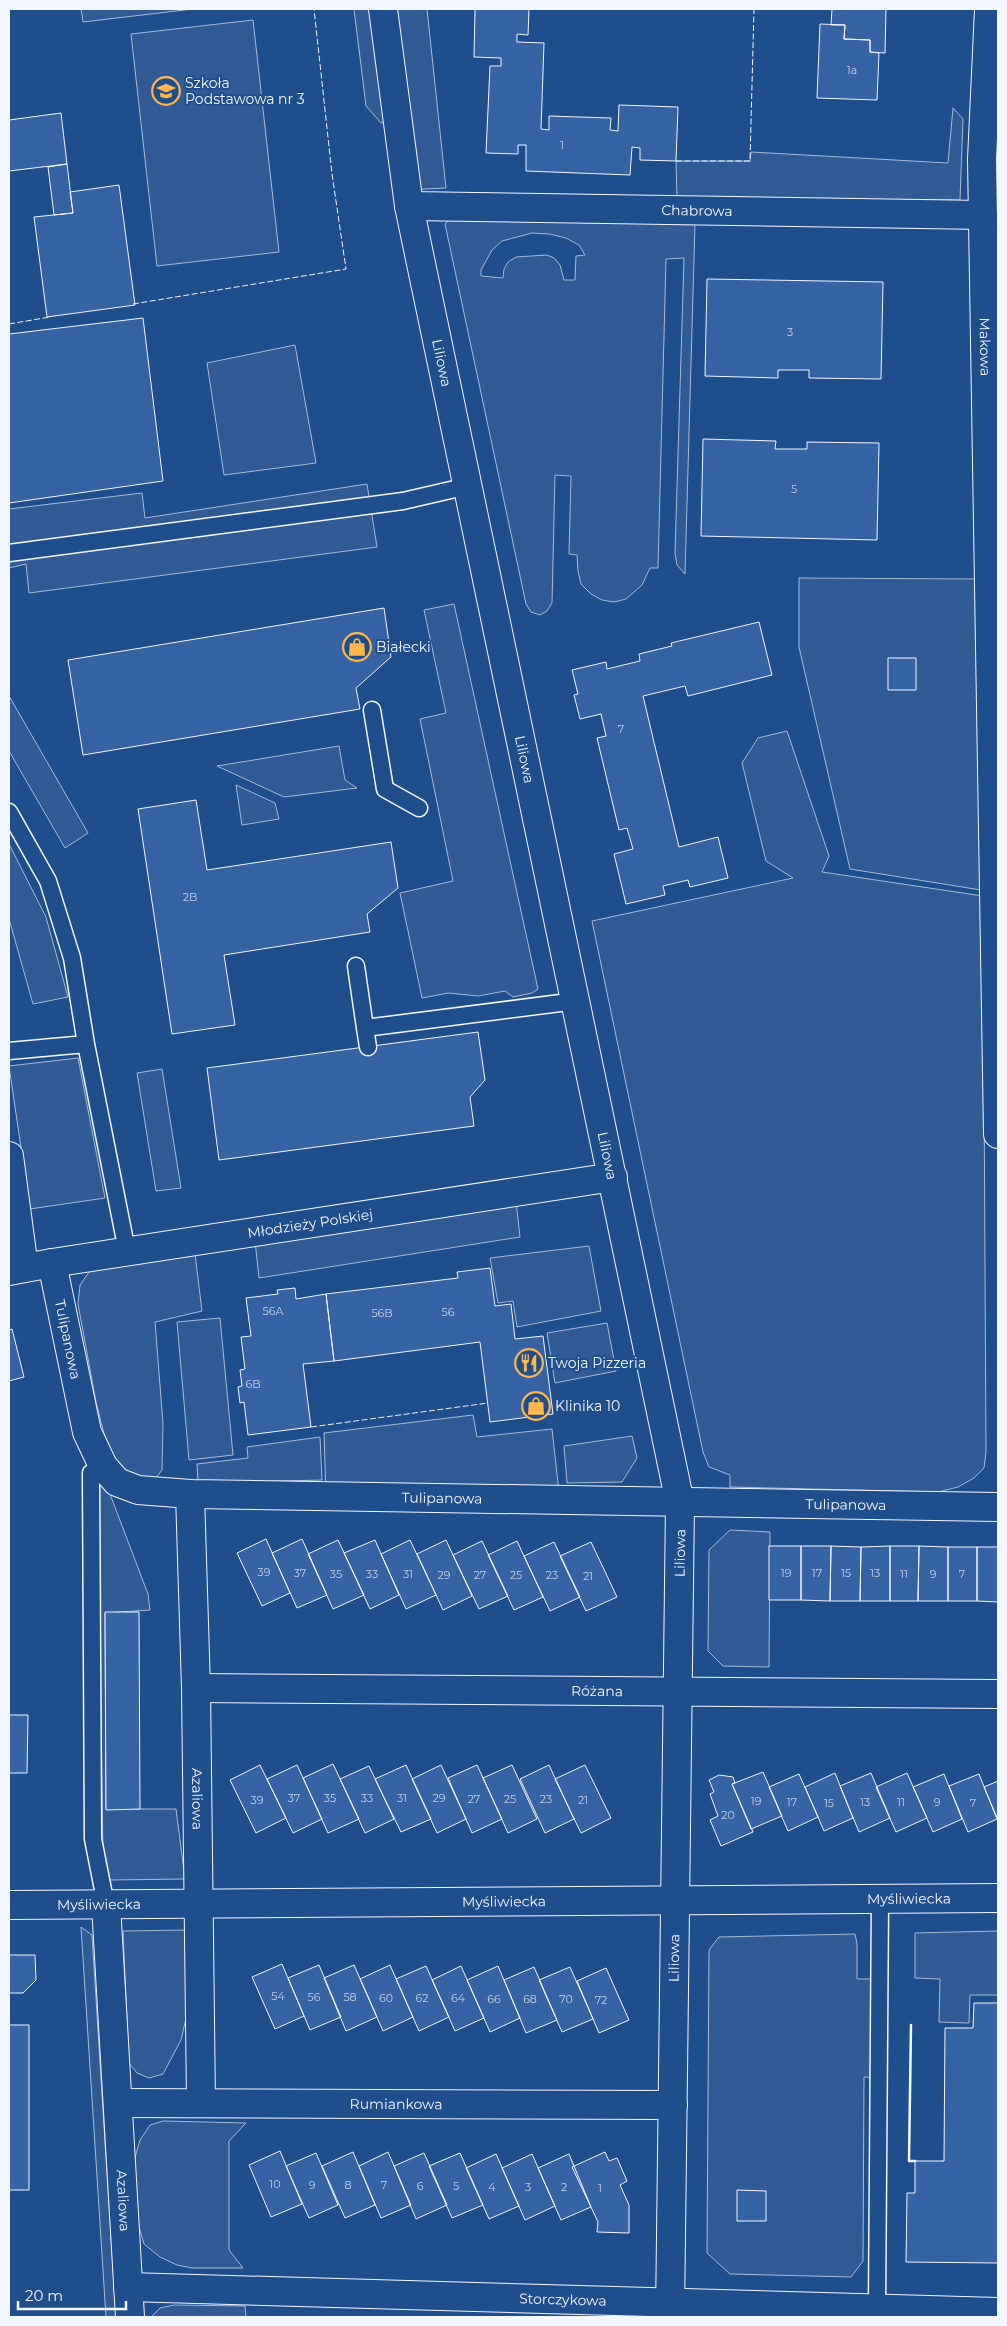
<svg xmlns="http://www.w3.org/2000/svg" width="1007" height="2326" viewBox="0 0 1007 2326" font-family="Montserrat,sans-serif">
<style>
.built{fill:#305b95;stroke:#a8bbd7;fill-rule:evenodd}
.building{fill:#3563a3;stroke:#f2f6ff}
.lines{fill:none;stroke-linecap:round;stroke-linejoin:round}
.lane-casing{stroke:#f2f6ff;stroke-width:19}
.street-casing{stroke:#f2f6ff;stroke-width:30}
.lane{stroke:#1f4e8c;stroke-width:16}
.street{stroke:#1f4e8c;stroke-width:28}
.fence{stroke:#f2f6ff;stroke-width:1;stroke-dasharray:6 2.5;stroke-linecap:butt}
.wall{stroke:#f2f6ff;stroke-width:2.5}
.labels{text-anchor:middle;dominant-baseline:central;stroke-width:4;stroke-linejoin:round;paint-order:stroke}
.number-label{font-size:11px;fill:#c3d1e8}
.poi-label{font-size:14px;fill:#f2f6ff;stroke:#1f4e8c;text-anchor:start}
.street-label{font-size:14px;fill:#f2f6ff;stroke:#1f4e8c}
</style>
<rect width="100%" height="100%" fill="#1f4e8c"/>
<path class="built" d="M81,9H193L83,22Z
M354,9H427L446,188L407,190L397,121L381,123L366,106Z
M253,20L279,252L157,266L131,34Z
M953,108L963,119L960,200L677,198L676,161H750L751,152L948,163Z
M450,219L695,223L685,574L677,565L675,553L684,258L666,259L658,568H650L642,585L626,599L614,602L602,600L591,594L581,584L578,571L577,555L569,554L571,476L555,475L552,603L547,611L540,615L531,612L526,604L445,224ZM532,233L549,234L566,238L579,245L585,255L576,256L575,280H564L560,265L554,258L547,255L516,257L508,262L504,269L503,278L481,276V270L492,250L502,241Z
M295,345L316,463L224,475L207,363Z
M367,484L377,547L29,593L26,564L9,568V509L142,493L145,518Z
M799,578L978,579L981,890L850,869L799,647Z
M454,604L538,989L532,993L513,997L505,991L478,996L448,993L422,998L400,893L453,881L420,719L446,713L424,610Z
M9,696L88,833L65,848L9,751Z
M787,731L829,856L822,872L983,896L986,1452L984,1468L974,1478L958,1487L938,1492L730,1487V1475L709,1467L703,1452L592,921L793,878L766,861L742,763L758,738Z
M339,746L345,780L357,788L284,797L217,766Z
M236,785L275,803L279,819L242,825Z
M9,844L46,917L68,997L33,1004L9,919Z
M78,1058L105,1198L30,1209L9,1066Z
M162,1069L181,1188L156,1191L137,1073Z
M515,1192L520,1237L259,1278L254,1232Z
M589,1246L601,1311L517,1327L513,1301L498,1303L490,1258Z
M195,1254L202,1311L155,1322L163,1424L162,1470L156,1478H130L117,1464L104,1434L96,1402L78,1304L80,1285L89,1272L103,1268Z
M220,1318L233,1455L189,1460L177,1322Z
M607,1323L616,1371L555,1383L547,1333Z
M473,1415L477,1437L552,1429L560,1501L326,1497L324,1433Z
M632,1436L637,1458L622,1482L567,1483L564,1446Z
M320,1437L322,1480L198,1483L197,1464L248,1458L247,1447Z
M98,1479L105,1481L148,1594L150,1610L105,1613L106,1809H176L185,1879L110,1880L103,1857Z
M730,1530L770,1532L769,1667L723,1666L708,1651L709,1550Z
M81,1927L92,1935L116,2317H106Z
M186,1930L187,2014L181,2040L163,2074L149,2078L137,2073L129,2063L123,1931Z
M998,1931V1995H970L969,2023L939,2022L940,1979L915,1978V1933Z
M855,1934L857,1944V1979H879L877,2078L864,2077L863,2261L851,2277L730,2274L707,2253L709,1950L719,1937Z
M163,2121L246,2123L229,2141V2250L243,2268H192L177,2265L160,2257L144,2244L139,2227L134,2161L140,2140L150,2125Z
M174,2305L245,2306L246,2317H151L160,2308Z"/>
<path class="building" d="M475,9H529L528,35L517,34V42L544,43L541,129L549,130V116L611,118L610,130L618,131L619,105L678,107L676,161L640,160V148L632,147L630,175L526,171V145H518V154L486,153L490,66H501V58L474,57Z
M832,9H886L885,53L870,52V40L844,39L845,25H831Z
M820,24L845,25L844,39L870,40V52L879,53L877,100L817,98Z
M61,113L67,164L9,171V120Z
M67,164L73,213L54,215L48,167Z
M119,185L135,305L47,317L34,217L73,213L70,192Z
M707,279L883,282L881,379L809,378V370H778V378L705,376Z
M143,318L163,481L9,503V334Z
M703,439L776,441L775,449H807V442L879,443L877,540L701,536Z
M384,608L391,657L356,688L360,709L83,755L68,660Z
M759,622L772,675L688,696L685,686L643,696L679,847L718,837L728,878L690,887L688,880L663,886L665,895L626,904L614,854L633,849L627,828L619,830L597,738L606,736L601,714L580,719L574,695L578,694L572,670L606,662L607,669L640,661L639,654L672,646L671,643Z
M888,658H916V690H888Z
M196,800L207,870L391,842L398,888L367,914L370,932L224,955L235,1025L172,1034L138,809Z
M478,1032L485,1080L470,1097L474,1126L219,1160L207,1068Z
M490,1268L495,1306L511,1304L515,1339L543,1336L553,1414L490,1422L480,1342L334,1361L326,1294L458,1278L457,1272Z
M295,1288L296,1299L326,1294L334,1361L303,1364L311,1427L248,1435L244,1402L240,1403L238,1387L242,1386L240,1370L245,1369L241,1337L251,1336L246,1298L278,1294L277,1290Z
M12,1329L24,1377L9,1381V1330Z
M266,1539L290,1593L262,1606L237,1553Z
M302,1539L327,1595L297,1608L272,1553Z
M338,1540L364,1595L333,1609L308,1554Z
M375,1540L399,1595L370,1609L344,1553Z
M410,1540L436,1595L406,1609L381,1554Z
M446,1540L472,1596L443,1610L417,1554Z
M482,1541L508,1596L479,1609L453,1555Z
M517,1541L543,1597L514,1610L488,1555Z
M554,1542L580,1597L550,1611L524,1556Z
M591,1542L617,1597L586,1611L560,1556Z
M769,1546H801V1600H769Z
M801,1546H831L830,1601L801,1600Z
M831,1546L861,1547L860,1601H830Z
M890,1546H919L918,1601H890Z
M890,1546V1601H860L861,1547Z
M919,1546L948,1547V1601H918Z
M948,1547H977V1601H948Z
M977,1547H998V1602L977,1601Z
M105,1612H139L140,1809L106,1810Z
M9,1715H28L27,1773H9Z
M333,1764L359,1819L328,1833L303,1778Z
M260,1765L286,1818L256,1833L230,1780Z
M297,1765L322,1819L293,1833L267,1779Z
M406,1765L431,1819L401,1832L375,1779Z
M441,1765L466,1819L437,1833L412,1779Z
M477,1765L502,1819L472,1833L448,1778Z
M512,1765L537,1819L508,1833L483,1778Z
M549,1765L574,1819L545,1833L520,1779Z
M585,1765L611,1818L581,1833L555,1779Z
M369,1766L394,1819L365,1833L340,1779Z
M763,1772L782,1816L751,1829L732,1784Z
M835,1773L853,1818L824,1831L805,1787Z
M871,1773L890,1818L859,1832L840,1786Z
M907,1773L927,1818L896,1832L876,1787Z
M799,1774L818,1817L788,1831L769,1787Z
M944,1774L962,1819L933,1832L913,1787Z
M979,1774L997,1819L968,1832L949,1786Z
M719,1775L733,1777L735,1783L732,1784L753,1832L721,1846L710,1820L718,1816L710,1794L714,1792L709,1780Z
M998,1781V1820L984,1787Z
M9,1955H35L36,1980L23,1993H9Z
M282,1964L304,2016L275,2029L252,1977Z
M319,1965L341,2017L310,2030L288,1978Z
M354,1965L377,2017L346,2031L324,1978Z
M390,1965L413,2017L383,2031L360,1979Z
M426,1966L449,2017L419,2031L396,1979Z
M461,1966L484,2018L455,2031L432,1980Z
M498,1966L520,2018L490,2032L467,1980Z
M534,1967L557,2020L526,2033L504,1980Z
M570,1967L593,2019L562,2032L539,1980Z
M606,1968L629,2020L599,2033L577,1981Z
M974,2003H998V2263L906,2262L907,2193H915V2161H944L945,2028H973Z
M9,2025H29V2190H9Z
M280,2151L302,2204L271,2217L249,2165Z
M353,2152L375,2205L345,2218L322,2166Z
M388,2152L411,2205L381,2218L359,2166Z
M605,2152L609,2161L617,2158L627,2181L620,2185L629,2205V2233L597,2232L598,2222L572,2167Z
M316,2153L338,2205L309,2218L286,2166Z
M424,2153L447,2205L416,2219L394,2166Z
M460,2153L483,2205L452,2218L429,2166Z
M496,2154L519,2206L489,2219L466,2168Z
M532,2154L555,2206L525,2220L502,2168Z
M569,2154L591,2207L561,2220L538,2168Z
M737,2190L766,2191V2221H737Z"/>
<g class="lines">
<defs>
<path id="lane" d="M9,553L403,501L468,486
M372,710L385,789L419,808
M9,812L48,881L72,958L86,1044L9,1051
M356,966L365,1028
M86,1044L127,1251
M368,1047L365,1028L576,1001
M103,1466L91,1473L93,1839L106,1905
M877,2308L880,1899"/>
<g id="street">
<path id="s1" d="M383,9L409,206L680,1503L670,2317"/>
<path id="s2" d="M989,9L982,159L998,1134"/>
<path id="s3" d="M409,206L983,215"/>
<path d="M9,1156L24,1268"/>
<path id="s4" d="M52,1263L87,1432L103,1466L117,1482L138,1490L190,1494L998,1507"/>
<path id="s5" d="M9,1271L52,1263L613,1177"/>
<path id="s6" d="M190,1494L196,1688L201,2103"/>
<path id="s7" d="M196,1688L998,1694"/>
<path id="s8" d="M9,1905L998,1898"/>
<path id="s9" d="M106,1905L130,2317"/>
<path id="s10" d="M118,2103L673,2105"/>
<path id="s11" d="M128,2287L998,2312"/>
</g>
</defs>
<use href="#lane" class="lane-casing"/>
<use href="#street" class="street-casing"/>
<use href="#lane" class="lane"/>
<use href="#street" class="street"/>
<path class="fence" d="M676,161H750L754,9
M133,304L346,269L332,174L314,9
M9,324L50,317
M311,1427L488,1403"/>
<path class="wall" d="M911,2025L909,2161H915"/>
</g>
<defs>
<symbol id="school-ring" viewBox="-11 -11 22 22"><circle r="9.5" fill="#1f4e8c" stroke="#ffb74d" stroke-width="1.5"/><path d="M0-5L7-2L0 1L-7-2ZM-4 1L0 2.5L4 1V4Q0 6-4 4Z" fill="#ffb74d"/></symbol>
<symbol id="shop-ring" viewBox="-11 -11 22 22"><circle r="9.5" fill="#1f4e8c" stroke="#ffb74d" stroke-width="1.5"/><path d="M-5-2.5h2.3a2.7 3.5 0 0 1 5.4 0H5L5.5 6h-11ZM-1.5-2.5h3a1.5 2.3 0 0 0-3 0Z" fill="#ffb74d"/></symbol>
<symbol id="restaurant-ring" viewBox="-11 -11 22 22"><circle r="9.5" fill="#1f4e8c" stroke="#ffb74d" stroke-width="1.5"/><path d="M-5-6h1v4h1v-4h1v4h1v-4h1v5L-1.5 .5V6h-2V.5L-5-1ZM5-6V6H3V1.5H1.5Q1.5-4 5-6Z" fill="#ffb74d"/></symbol>
</defs>
<g fill-rule="evenodd">
<use href="#school-ring" x="150" y="75" width="32" height="32"/>
<use href="#shop-ring" x="341" y="631" width="32" height="32"/>
<use href="#restaurant-ring" x="513" y="1347" width="32" height="32"/>
<use href="#shop-ring" x="520" y="1390" width="32" height="32"/>
</g>
<g class="labels">
<g class="number-label">
<text x="852" y="70">1a</text>
<text x="562" y="145">1</text>
<text x="790" y="332">3</text>
<text x="794" y="489">5</text>
<text x="621" y="729">7</text>
<text x="190" y="897">2B</text>
<text x="273" y="1311">56A</text>
<text x="448" y="1312">56</text>
<text x="382" y="1313">56B</text>
<text x="253" y="1384">6B</text>
<text x="264" y="1572">39</text>
<text x="300" y="1573">37</text>
<text x="786" y="1573">19</text>
<text x="817" y="1573">17</text>
<text x="846" y="1573">15</text>
<text x="875" y="1573">13</text>
<text x="336" y="1574">35</text>
<text x="372" y="1574">33</text>
<text x="408" y="1574">31</text>
<text x="904" y="1574">11</text>
<text x="933" y="1574">9</text>
<text x="962" y="1574">7</text>
<text x="444" y="1575">29</text>
<text x="480" y="1575">27</text>
<text x="516" y="1575">25</text>
<text x="552" y="1575">23</text>
<text x="588" y="1576">21</text>
<text x="294" y="1798">37</text>
<text x="330" y="1798">35</text>
<text x="367" y="1798">33</text>
<text x="402" y="1798">31</text>
<text x="439" y="1798">29</text>
<text x="474" y="1799">27</text>
<text x="510" y="1799">25</text>
<text x="546" y="1799">23</text>
<text x="257" y="1800">39</text>
<text x="583" y="1800">21</text>
<text x="756" y="1801">19</text>
<text x="792" y="1802">17</text>
<text x="865" y="1802">13</text>
<text x="901" y="1802">11</text>
<text x="937" y="1802">9</text>
<text x="829" y="1803">15</text>
<text x="973" y="1803">7</text>
<text x="728" y="1815">20</text>
<text x="278" y="1996">54</text>
<text x="314" y="1997">56</text>
<text x="350" y="1997">58</text>
<text x="386" y="1998">60</text>
<text x="422" y="1998">62</text>
<text x="458" y="1998">64</text>
<text x="494" y="1999">66</text>
<text x="530" y="1999">68</text>
<text x="566" y="1999">70</text>
<text x="601" y="2000">72</text>
<text x="275" y="2184">10</text>
<text x="312" y="2185">9</text>
<text x="348" y="2185">8</text>
<text x="384" y="2185">7</text>
<text x="420" y="2186">6</text>
<text x="456" y="2186">5</text>
<text x="492" y="2187">4</text>
<text x="528" y="2187">3</text>
<text x="564" y="2187">2</text>
<text x="600" y="2188">1</text>
</g>
<g class="poi-label">
<text x="185" y="83">Szkoła<tspan x="185" dy="16">Podstawowa nr 3</tspan></text>
<text x="376" y="647">Białecki</text>
<text x="548" y="1363">Twoja Pizzeria</text>
<text x="555" y="1406">Klinika 10</text>
</g>
<g class="street-label">
<text stroke="none"><textPath href="#s3" startOffset="288">Chabrowa</textPath></text>
<text stroke="none"><textPath href="#s2" startOffset="338">Makowa</textPath></text>
<text stroke="none"><textPath href="#s1" startOffset="359">Liliowa</textPath></text>
<text stroke="none"><textPath href="#s1" startOffset="764">Liliowa</textPath></text>
<text stroke="none"><textPath href="#s1" startOffset="1169">Liliowa</textPath></text>
<text stroke="none"><textPath href="#s5" startOffset="305">Młodzieży Polskiej</textPath></text>
<text stroke="none"><textPath href="#s4" startOffset="78">Tulipanowa</textPath></text>
<text stroke="none"><textPath href="#s4" startOffset="558">Tulipanowa</textPath></text>
<text stroke="none"><textPath href="#s4" startOffset="962">Tulipanowa</textPath></text>
<text transform="translate(680 1553) rotate(-89)">Liliowa</text>
<text stroke="none"><textPath href="#s7" startOffset="401">Różana</textPath></text>
<text stroke="none"><textPath href="#s6" startOffset="305">Azaliowa</textPath></text>
<text stroke="none"><textPath href="#s8" startOffset="900">Myśliwiecka</textPath></text>
<text stroke="none"><textPath href="#s8" startOffset="495">Myśliwiecka</textPath></text>
<text stroke="none"><textPath href="#s8" startOffset="90">Myśliwiecka</textPath></text>
<text transform="translate(674 1958) rotate(-89)">Liliowa</text>
<text stroke="none"><textPath href="#s10" startOffset="278">Rumiankowa</textPath></text>
<text stroke="none"><textPath href="#s9" startOffset="296">Azaliowa</textPath></text>
<text stroke="none"><textPath href="#s11" startOffset="435">Storczykowa</textPath></text>
</g>
</g>
<rect width="1007" height="2326" fill="none" stroke="#f2f6ff" stroke-width="20"/>
<path d="M18 2301v8h108v-8" fill="none" stroke="#f2f6ff" stroke-width="2.5"/>
<text x="25" y="2301" font-size="15" fill="#f2f6ff" stroke="#1f4e8c" stroke-width="4" paint-order="stroke">20 m</text>
</svg>
